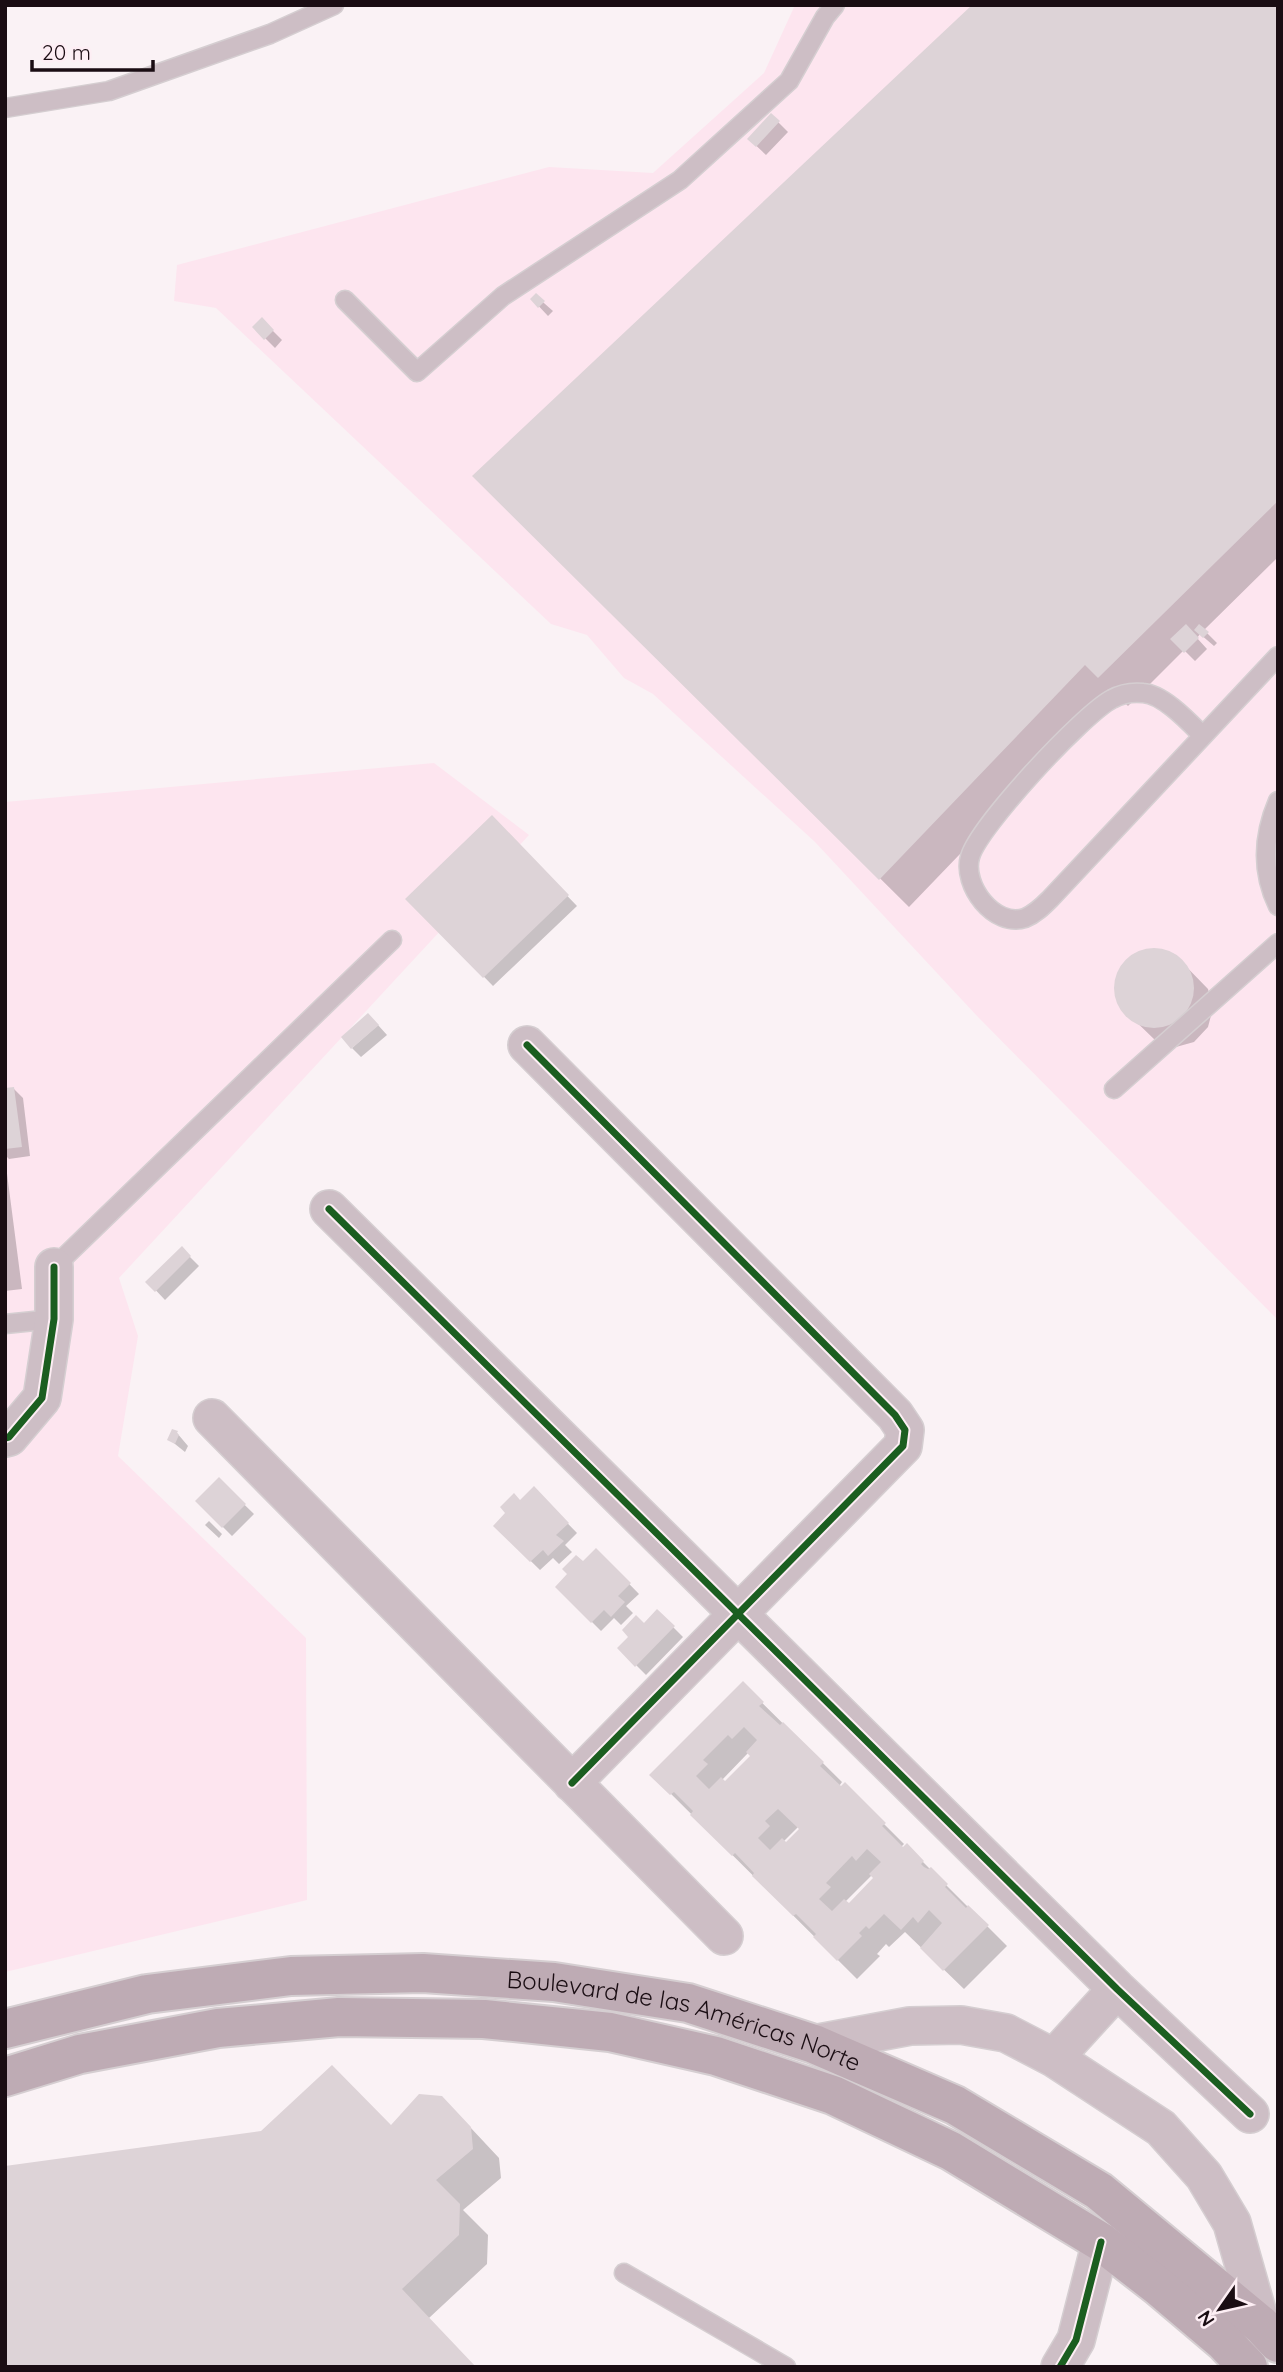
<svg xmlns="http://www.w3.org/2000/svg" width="1283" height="2372" viewBox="0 0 1283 2372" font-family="Quicksand,sans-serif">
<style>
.built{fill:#fde5ef}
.shadow{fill:#0003;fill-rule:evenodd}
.building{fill:#ddd3d7;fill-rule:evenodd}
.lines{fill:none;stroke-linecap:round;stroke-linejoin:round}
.lane-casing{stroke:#d5ced1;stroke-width:21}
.street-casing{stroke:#d5ced1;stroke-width:40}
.primary-casing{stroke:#d5ced1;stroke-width:42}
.lane{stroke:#cdbec5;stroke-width:18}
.street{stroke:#cdbec5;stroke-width:37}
.primary{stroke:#beabb4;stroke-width:38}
.cycleway-casing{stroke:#fdeef4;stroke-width:11}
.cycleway{stroke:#1b5e20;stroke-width:7}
.labels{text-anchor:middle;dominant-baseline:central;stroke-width:7;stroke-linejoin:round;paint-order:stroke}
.street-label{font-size:24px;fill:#1a0d13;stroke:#fdeef4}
</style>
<rect width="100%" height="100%" fill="#faf2f5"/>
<path class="built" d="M795,5H1278V1320L977,1016L815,842L653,694L624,678L587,635L551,624L216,308L174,301L177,265L549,167L653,173L764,73Z
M434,763L529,835L119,1278L138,1336L118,1456L306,1638L307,1900L5,1972V802Z"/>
<path class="shadow" d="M1278,5V557L1204,630L1217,643L1214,646L1200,634L1197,638L1207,649L1195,661L1184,650L1128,706L1115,693L909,907L474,476Z
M771,115L788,132L766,155L749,139Z
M536,296L553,311L548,316L532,299Z
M262,320L282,340L275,348L254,327Z
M492,818L577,906L493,986L408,899Z
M1154,949L1174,954L1208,989L1213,1008L1208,1027L1194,1042L1176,1047L1157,1042L1122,1008L1115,989L1120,969L1134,954Z
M378,1025L387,1035L361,1057L352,1048Z
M14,1089L23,1098L30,1156L9,1159L5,1155V1090Z
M5,1158L22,1289L5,1291Z
M182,1249L199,1266L165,1300L148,1282Z
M177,1433L188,1446L185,1452L170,1440Z
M219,1480L254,1514L232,1536L197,1501Z
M534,1489L577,1533L565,1545L572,1552L559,1564L553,1558L540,1570L495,1526Z
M209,1521L222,1534L219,1538L205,1525Z
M596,1550L639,1594L626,1606L633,1613L621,1625L614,1618L601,1631L557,1587Z
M657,1611L683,1637L646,1675L619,1648Z
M743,1684L842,1782L837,1789L845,1785L904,1844L901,1847L903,1849L907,1846L1007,1946L964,1989L905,1932L889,1947L886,1944L877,1954L880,1956L857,1979L652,1775ZM748,1753L752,1756L725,1784L722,1780ZM798,1827L801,1829L786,1844L783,1842ZM872,1875L875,1878L849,1905L845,1902Z
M470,2127L499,2158L501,2178L463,2210L488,2235L487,2264L429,2318L5,2367Z"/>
<path class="building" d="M972,5H1278V501L1098,678L1085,665L879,880L472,476Z
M771,113L780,121L756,147L747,139Z
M536,293L545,301L538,308L530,299Z
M262,317L274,330L264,340L252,327Z
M1186,624L1199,638L1184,653L1170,639Z
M1199,624L1209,632L1203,638L1194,630Z
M492,815L569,895L483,978L405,899Z
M1114 988a40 40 0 1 1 80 0a40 40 0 1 1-80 0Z
M368,1013L379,1025L351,1049L341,1037Z
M14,1087L22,1147L5,1149V1088Z
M182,1246L191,1256L155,1292L145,1282Z
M172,1429L178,1431L177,1433L179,1435L175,1444L167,1440Z
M219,1477L246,1504L222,1528L195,1501Z
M534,1486L569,1523L556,1535L564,1541L548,1556L543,1550L530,1562L493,1526L505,1513L500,1507L514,1493L520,1500Z
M596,1548L631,1583L618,1596L625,1602L611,1617L604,1610L591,1623L555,1587L567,1574L562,1569L576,1555L583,1561Z
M657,1609L675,1626L635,1667L617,1648L628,1637L622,1630L636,1615L644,1623Z
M743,1681L764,1702L759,1706L780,1725L783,1722L824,1762L820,1766L841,1786L845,1782L886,1823L882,1826L903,1847L907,1843L924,1861L921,1864L924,1867L928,1869L931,1867L948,1884L945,1887L966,1908L968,1905L989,1925L943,1971L920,1948L942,1923L929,1910L918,1923L913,1917L901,1930L884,1914L869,1929L866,1926L859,1933L862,1936L837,1961L813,1937L816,1934L796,1914L793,1916L752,1876L754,1873L735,1853L732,1856L690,1815L693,1811L674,1792L670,1795L649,1775ZM744,1727L757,1740L746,1752L750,1756L725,1781L721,1777L709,1789L696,1776L708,1764L703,1760L728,1735L732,1739ZM778,1809L799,1829L786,1842L782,1838L770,1850L758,1838L770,1826L765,1821ZM867,1849L881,1862L869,1874L873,1878L849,1903L844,1899L832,1911L819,1899L831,1887L826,1883L852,1856L856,1861Z
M332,2065L391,2125L419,2094L442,2096L471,2127L473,2149L436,2180L460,2204L459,2235L402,2289L476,2367H5V2166L261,2131Z"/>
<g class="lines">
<defs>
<path id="lane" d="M5,108L109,91L270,34L334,5
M345,300L417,372L503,296L680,180L789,81L825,17L835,5
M1203,736C1189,722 1163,694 1143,693C1133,692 1121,694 1112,699C1083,714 978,827 970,857C962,885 994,928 1025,918C1035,914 1043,906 1050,899L1278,656
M1278,801C1263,836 1261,871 1278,906
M1114,1089L1278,943
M54,1267L392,940
M5,1324L54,1319
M624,2273L786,2367"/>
<path id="street" d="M527,1045L895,1415L905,1430L903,1446L572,1783
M329,1209L1117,1989L1250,2114
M212,1418L724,1936
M5,1438L9,1437L42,1398L54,1319V1267
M814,2044L910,2026L961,2025L1006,2033L1054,2058L1161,2128L1204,2176L1232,2223L1261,2325
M1054,2058L1117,1989
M1060,2367L1076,2340L1101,2242"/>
<g id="primary">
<path id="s1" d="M5,2029L147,1994L291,1976L423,1973L554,1982L688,2003L814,2044L955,2105L1099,2191L1261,2325L1278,2343"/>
<path d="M5,2077L80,2054L218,2028L339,2017L484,2019L610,2032L716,2056L833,2095L951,2151L1101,2242L1159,2287L1224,2342L1248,2367"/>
</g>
</defs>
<use href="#lane" class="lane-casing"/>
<use href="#street" class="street-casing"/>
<use href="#primary" class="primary-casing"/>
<use href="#lane" class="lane"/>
<use href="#street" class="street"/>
<use href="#primary" class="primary"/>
<defs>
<path id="cycleway" d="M527,1045L895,1415L905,1430L903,1446L572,1783
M329,1209L1117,1989L1250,2114
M5,1438L9,1437L42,1398L54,1319V1267
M1060,2367L1076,2340L1101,2242"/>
</defs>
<use href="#cycleway" class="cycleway-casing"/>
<use href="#cycleway" class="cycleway"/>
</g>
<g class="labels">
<g class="street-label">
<text stroke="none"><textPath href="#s1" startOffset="690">Boulevard de las Américas Norte</textPath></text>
</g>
</g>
<rect width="1283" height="2372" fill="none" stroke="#1a0d13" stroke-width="14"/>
<g transform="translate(1220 2309) rotate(236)" stroke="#fdeef4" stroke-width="5" paint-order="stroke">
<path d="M0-5L12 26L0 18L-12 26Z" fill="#1a0d13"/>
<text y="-10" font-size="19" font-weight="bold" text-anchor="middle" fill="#1a0d13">N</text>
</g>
<path d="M32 60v10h121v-10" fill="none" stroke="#1a0d13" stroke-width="3.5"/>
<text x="42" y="60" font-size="21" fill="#1a0d13" stroke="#fdeef4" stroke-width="5" paint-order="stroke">20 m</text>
</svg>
